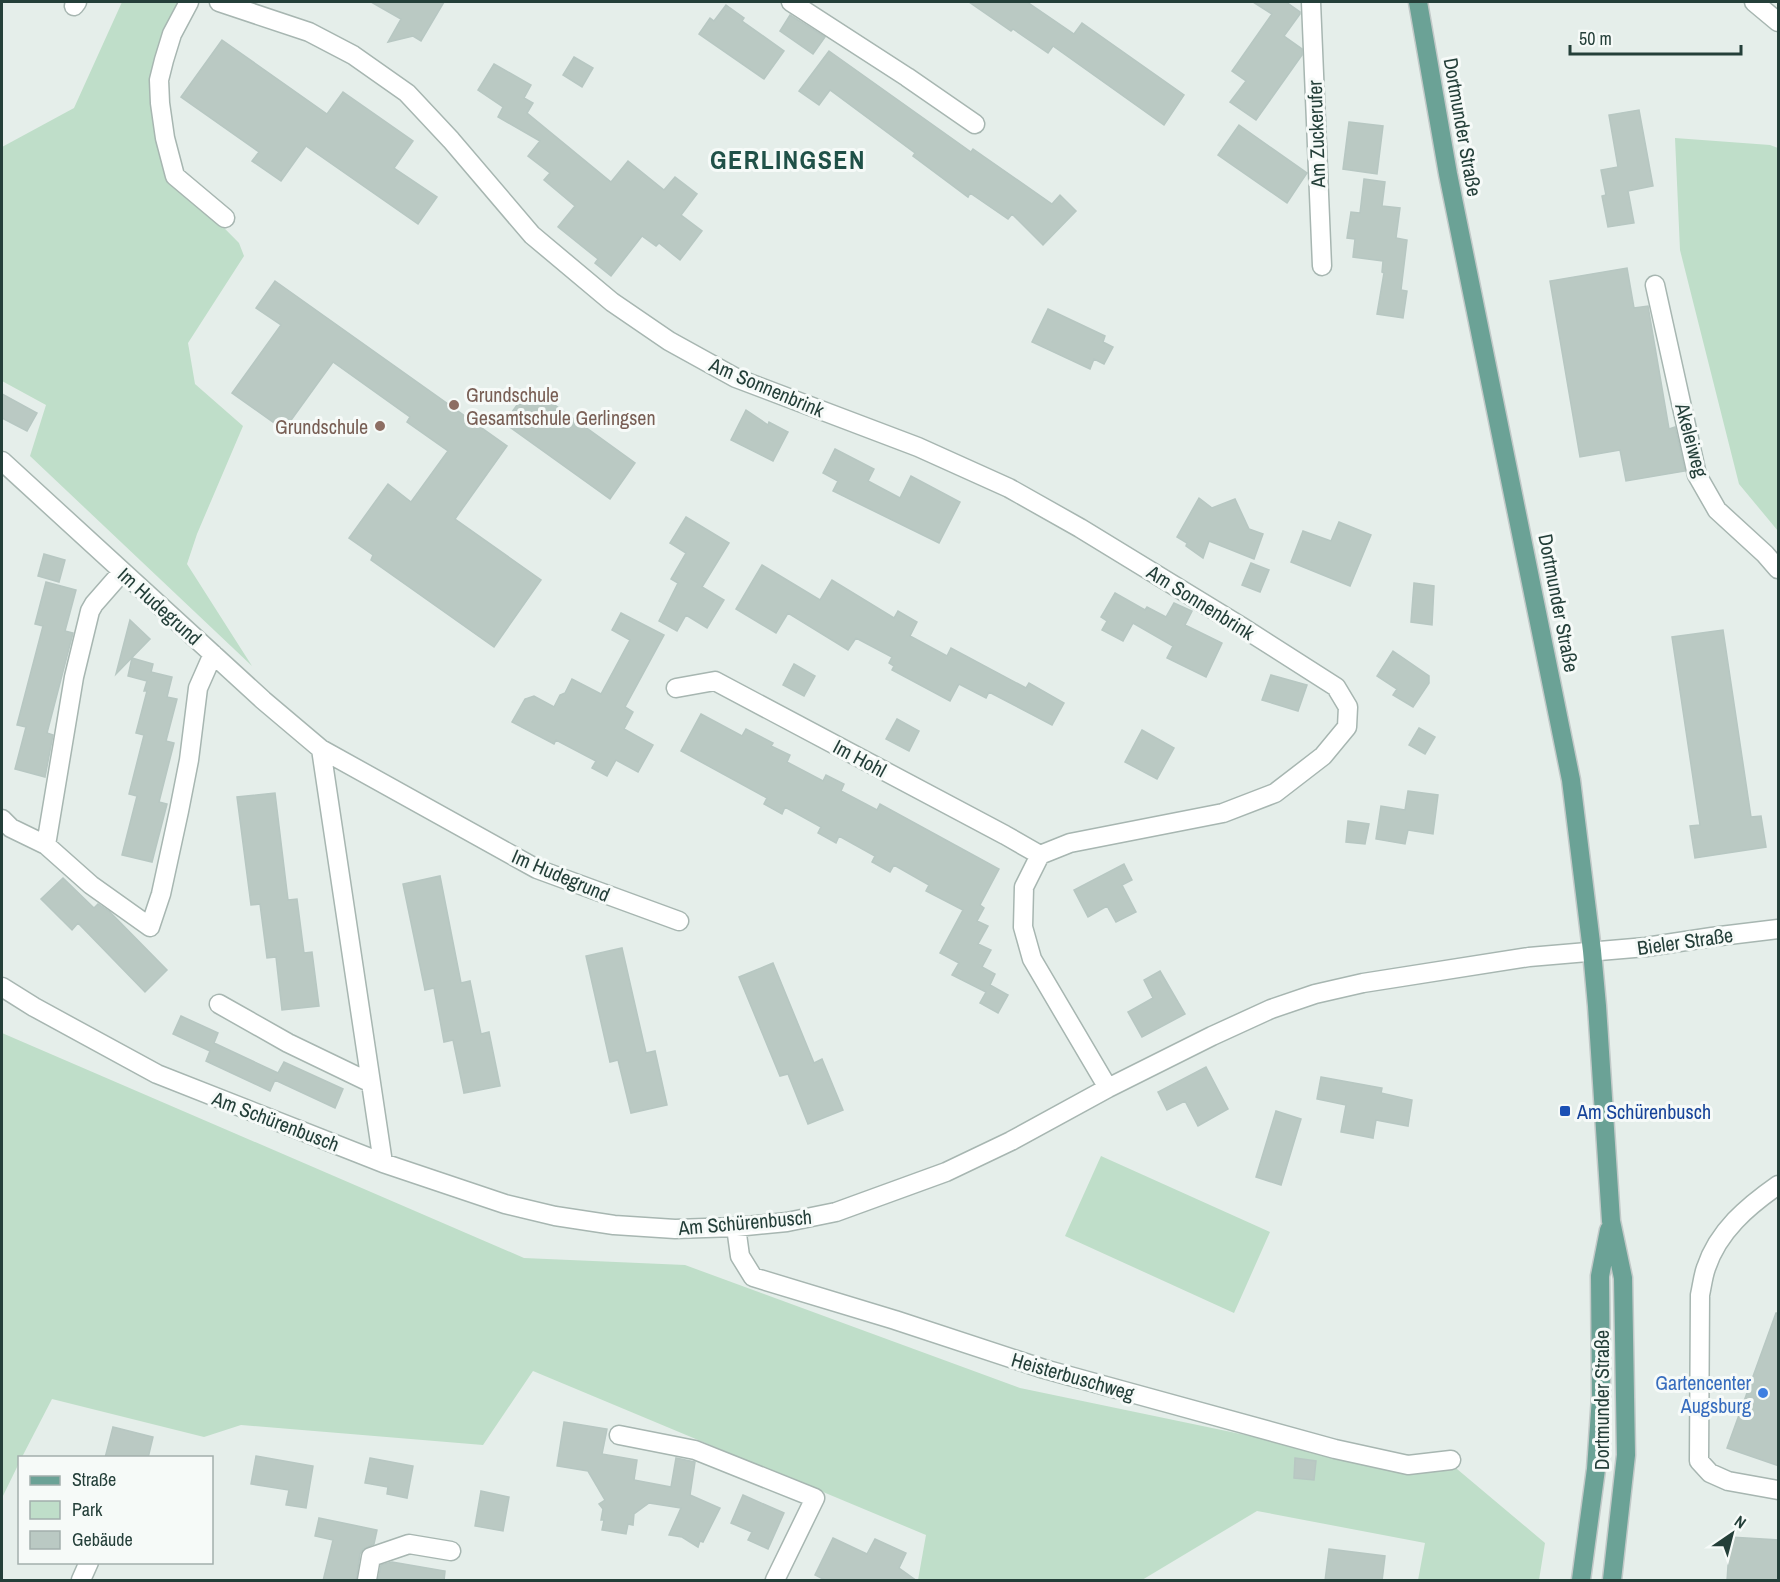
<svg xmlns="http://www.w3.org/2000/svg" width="1780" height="1582" viewBox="0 0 1780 1582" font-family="'Archivo Narrow',sans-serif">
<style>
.green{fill:#bfdec9}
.building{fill:#bac9c3;stroke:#b7c7c2;stroke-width:1.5}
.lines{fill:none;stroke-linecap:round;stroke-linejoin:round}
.minor-casing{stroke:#a7b6b1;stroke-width:21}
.major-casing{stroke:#c2c9c8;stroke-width:21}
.minor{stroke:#fff;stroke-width:18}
.major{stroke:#6ba296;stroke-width:18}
.education-dot{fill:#8d6e63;stroke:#f6faf8;stroke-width:2}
.transit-dot{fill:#1a4fb4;stroke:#f6faf8;stroke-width:2}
.shop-dot{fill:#3f7fe0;stroke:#f6faf8;stroke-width:2}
.labels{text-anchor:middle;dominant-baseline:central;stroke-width:6;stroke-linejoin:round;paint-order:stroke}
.street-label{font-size:20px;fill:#243f39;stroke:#f6faf8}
.education-label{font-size:20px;fill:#785e54;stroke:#f6faf8;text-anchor:start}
.transit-label{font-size:20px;fill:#164399;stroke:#f6faf8;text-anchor:start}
.shop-label{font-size:20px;fill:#366cbe;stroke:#f6faf8;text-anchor:end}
.district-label{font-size:26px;font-weight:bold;letter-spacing:1.5px;fill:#205148;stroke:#f6faf8}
</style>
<rect width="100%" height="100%" fill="#e5eeea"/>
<path class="green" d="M122,2H172L178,3L159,49L152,116L165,168L239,243L244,256L188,343L195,384L243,426L197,534L187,564L252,666L30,456L46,405L2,381V147L74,108Z
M1675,138L1770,145L1778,148V531L1739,484L1680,250Z
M2,1033L524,1258L685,1265L1020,1388L1409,1469H1457L1545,1543L1539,1580H1418L1425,1543L1257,1511L1142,1580H918L926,1535L533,1371L483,1445L241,1425L204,1437L52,1399L22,1457L20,1458L19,1463L2,1498Z
M1101,1156L1270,1232L1234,1313L1065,1236Z"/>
<path class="building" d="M371,2H444L421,41L413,36L388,42L401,19Z
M969,2H1027L1074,34L1082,23L1184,95L1164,125L1053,46L1048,53L1013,29L1011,31Z
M1253,2H1286L1300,12V14L1284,36L1302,49V55L1256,120L1230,102L1246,81L1232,71L1272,14Z
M726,5L744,18L742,21L784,51L764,79L699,34L710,18L714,21Z
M790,15L825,37L813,54L780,31Z
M222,40L327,114L343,92L413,141L394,168L437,197L418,224L306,146L281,181L252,161L259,152L181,97Z
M829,51L971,152L973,149L1052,204L1060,195L1076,211L1043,245L1012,214L1008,219L970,193L968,197L913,156L915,153L830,90L819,105L799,91Z
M574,57L593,68L582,87L563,75Z
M494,64L531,85L524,98L533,103L527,113L611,182L628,161L664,190L675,177L697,194L681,215L702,231L680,260L659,243L656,246L642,236L611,276L595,263L598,259L558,227L575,206L544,180L550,173L528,156L540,141L498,117L503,107L478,90Z
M1639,110L1653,186L1628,191L1634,223L1608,227L1602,196L1606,195L1601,170L1618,167L1609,115Z
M1349,122L1383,126L1377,174L1343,169Z
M1239,125L1307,173L1287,203L1218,155Z
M1364,179L1385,182L1382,206L1400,208L1396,238L1407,240L1401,290L1407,291L1403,318L1377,314L1384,273L1382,272L1383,261L1353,257L1355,239L1347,238L1351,212L1360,213Z
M1627,268L1634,308L1648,306L1669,429L1675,427L1685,471L1626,481L1620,450L1580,457L1550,281Z
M275,281L507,446L455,519L541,580L494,647L371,560L373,555L349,538L388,484L411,502L448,451L407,422L410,417L333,362L284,430L232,393L281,325L256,308Z
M1048,309L1105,336L1103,342L1113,347L1104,364L1094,359L1090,369L1032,342Z
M530,387L635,463L610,499L504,423Z
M2,394L37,413L27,431L2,418Z
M746,410L768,425L769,422L788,432L773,461L731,440Z
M835,449L874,469L868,481L900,498L911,476L960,502L939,543L833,491L838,481L823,473Z
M1199,498L1212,508L1235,499L1249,529L1263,534L1254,559L1209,541L1203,558L1186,546L1187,543L1177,537Z
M686,517L729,543L702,587L724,600L707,628L686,615L677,631L659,621L678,583L671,579L686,553L670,543Z
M1339,522L1371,535L1350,586L1291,562L1303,531L1331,541Z
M44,554L65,560L59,582L38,576Z
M1251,563L1269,570L1260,592L1242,585Z
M762,565L820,600L832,580L894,618L898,611L917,622L910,636L947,656L951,648L1026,688L1029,683L1064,703L1052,725L989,692L986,698L959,684L950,701L892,670L894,666L889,663L892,657L856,638L848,650L788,613L776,633L736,609Z
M46,582L76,590L65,631L73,633L47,733L53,735L45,777L15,769L26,727L17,725L43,626L35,624Z
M1414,583L1434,586L1432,625L1411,622Z
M1115,593L1145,610L1147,607L1166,617L1174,603L1192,611L1185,625L1222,643L1206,677L1167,658L1173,646L1133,623L1123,641L1102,630L1107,621L1101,617Z
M621,613L664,635L625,707L633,712L624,729L653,745L638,772L616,760L607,776L592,768L596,761L556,740L554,744L512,722L525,699L534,696L554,707L560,695L565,693L572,679L601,694L630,640L612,630Z
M130,620L150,639L116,674Z
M1723,630L1751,817L1761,816L1766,847L1695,858L1690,826L1700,825L1672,637Z
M1393,651L1429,676V683L1413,707L1393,695L1397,689L1377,676Z
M132,658L153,664L151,672L172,677L167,697L177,699L166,741L174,743L159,802L167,804L152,862L122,855L137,796L129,794L144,735L136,733L147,691H144L147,681L128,676Z
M794,664L815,676L804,696L783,685Z
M1271,675L1307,685L1298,711L1262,700Z
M701,714L742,736L746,729L773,743L771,746L790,755L787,762L823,781L826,775L844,784L841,791L877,810L880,804L999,869L980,905L984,908L977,921L988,926L978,944L991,950L982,967L995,974L990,985L1008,995L998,1013L980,1003L986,992L952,975L959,963L940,953L963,910L926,891L929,885L894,865L890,872L872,862L875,856L839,836L836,843L818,833L821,827L785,807L782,814L764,804L767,798L681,751Z
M897,719L919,731L909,751L886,739Z
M1419,728L1435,737L1425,754L1409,745Z
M1142,730L1174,748L1157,779L1125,762Z
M1408,791L1438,795L1433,834L1408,830L1405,844L1376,839L1381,806L1405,810Z
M275,793L288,900L297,899L304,953L312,952L319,1006L282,1010L276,957L267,958L260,904L251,905L237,797Z
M1348,821L1369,824L1365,844L1346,842Z
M1124,864L1132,880L1122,885L1136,912L1116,922L1107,906L1088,917L1074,890Z
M440,876L461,983L470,981L481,1034L489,1032L500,1086L464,1093L453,1040L444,1042L434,988L425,990L403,884Z
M63,878L94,908L98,904L110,912L167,970L145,992L78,923L72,930L41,899Z
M622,948L646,1053L655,1051L667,1105L631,1113L618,1060L610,1062L586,956Z
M773,963L814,1063L822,1059L843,1110L808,1124L788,1074L780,1076L739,977Z
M1160,971L1185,1014L1142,1037L1128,1012L1153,998L1144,980Z
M181,1016L218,1033L214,1043L278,1073L284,1062L343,1089L335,1108L275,1080L270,1091L206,1061L210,1051L173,1034Z
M1206,1067L1228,1109L1198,1126L1185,1101L1167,1110L1158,1092Z
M1321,1077L1382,1088L1381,1093L1412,1100L1408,1126L1376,1120L1373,1138L1341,1132L1346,1105L1317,1099Z
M1276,1111L1301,1119L1281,1185L1256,1177Z
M1776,1313H1779V1466L1727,1448Z
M564,1422L607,1429L602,1454L637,1460L634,1480L671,1487L676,1458L695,1462L690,1495L720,1508L703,1542L700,1541L698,1547L682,1537L669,1535L681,1508L649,1503L634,1514L633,1525L628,1524L626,1534L602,1530L604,1520H601L603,1509L599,1504L605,1500L588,1471L557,1466Z
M113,1427L153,1437L148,1458H105Z
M256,1456L313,1466L306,1508L286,1505L289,1490L251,1484Z
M370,1458L413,1466L407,1498L387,1494L388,1487L365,1483Z
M1295,1458L1316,1461L1314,1480L1294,1478Z
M481,1491L509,1497L503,1531L475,1526Z
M743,1495L784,1513L768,1549L748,1540L752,1532L731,1523Z
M319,1518L377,1530L374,1544L363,1549L360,1554L356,1581H323L333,1540L315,1536Z
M1730,1537L1779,1540V1581H1727Z
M833,1538L867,1554L875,1539L906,1553L899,1568L917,1581H827L815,1575Z
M1329,1549L1385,1556L1382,1581H1325Z
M392,1562L445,1571L444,1581H378L381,1565Z"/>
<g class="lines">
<defs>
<path id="minor" d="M189,2L172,34L164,60L159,80L160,103L165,138L175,176L225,218
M219,2L309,32L353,55L407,93L451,140L532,235L612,302L669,341L736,378L918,447L1009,488L1080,528L1242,627L1336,687L1348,707L1347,727L1323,756L1275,793L1223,813L1070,843L1040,855L1024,887L1023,927L1032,959L1108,1088
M791,2L907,77L975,124
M1311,2L1322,266
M1754,2L1778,22
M74,6L77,2
M1655,285L1697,475L1717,510L1765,554L1778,569
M2,461L263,700L321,749
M676,688L715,681L1005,835L1040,855
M2,819L11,828L46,845L91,885L150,927L161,894L179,811L189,760L198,688L213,654
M46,845L74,677L90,611L94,604L122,572
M2,987L34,1007L157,1074L383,1163L505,1204L555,1216L614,1225L675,1229L736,1227L787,1222L836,1212L946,1172L1011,1141L1108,1088L1212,1036L1271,1009L1315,994L1363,983L1529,957L1646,947L1712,937L1778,929
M219,1004L288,1043L371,1083
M383,1163L321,749L537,869L679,921
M1778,1185C1748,1206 1718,1231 1706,1268C1703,1276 1702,1286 1700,1295L1699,1461L1710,1473L1728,1481L1778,1490
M736,1227L740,1256L753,1277L895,1320L1044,1369L1335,1449L1408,1465L1451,1460
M619,1435L695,1450L815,1498L775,1580
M81,1580L89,1562
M367,1580L371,1557L409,1544L451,1551"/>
<path id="major" d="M1418,2L1448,174L1571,780L1592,951L1597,1006L1611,1221L1623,1278L1626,1455L1612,1580
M1581,1580L1596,1469L1601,1397L1600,1276L1609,1230"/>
</defs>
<use href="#minor" class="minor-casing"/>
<use href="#major" class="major-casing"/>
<use href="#minor" class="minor"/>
<use href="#major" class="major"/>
</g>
<g class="education-dot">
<circle cx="454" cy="405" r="6"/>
<circle cx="380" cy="426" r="6"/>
</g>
<rect class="transit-dot" x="1559" y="1105" width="12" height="12" rx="3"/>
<circle class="shop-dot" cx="1763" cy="1393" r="6"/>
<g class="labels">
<g class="street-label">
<text transform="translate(1463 127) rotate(80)">Dortmunder Straße</text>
<text transform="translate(1316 134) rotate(-92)">Am Zuckerufer</text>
<text transform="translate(767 387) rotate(23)">Am Sonnenbrink</text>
<text transform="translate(1692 440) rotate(75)">Akeleiweg</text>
<text transform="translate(1201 602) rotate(32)">Am Sonnenbrink</text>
<text transform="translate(1559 603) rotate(79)">Dortmunder Straße</text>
<text transform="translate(160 606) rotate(42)">Im Hudegrund</text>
<text transform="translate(860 758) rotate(28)">Im Hohl</text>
<text transform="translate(561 875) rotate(23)">Im Hudegrund</text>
<text transform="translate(1685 941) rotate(-8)">Bieler Straße</text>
<text transform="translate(276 1121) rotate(21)">Am Schürenbusch</text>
<text transform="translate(745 1222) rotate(-5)">Am Schürenbusch</text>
<text transform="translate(1073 1376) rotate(16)">Heisterbuschweg</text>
<text transform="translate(1601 1400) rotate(-90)">Dortmunder Straße</text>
</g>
<g class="education-label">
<text x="466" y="394">Grundschule<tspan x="466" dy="23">Gesamtschule Gerlingsen</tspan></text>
<text x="368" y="426" text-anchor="end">Grundschule</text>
</g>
<g class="transit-label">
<text x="1577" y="1111">Am Schürenbusch</text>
</g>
<g class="shop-label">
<text x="1751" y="1382">Gartencenter<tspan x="1751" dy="23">Augsburg</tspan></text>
</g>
<g class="district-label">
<text x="788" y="159">GERLINGSEN</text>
</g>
</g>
<rect width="1780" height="1582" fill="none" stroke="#243f39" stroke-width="6"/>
<rect x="18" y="1456" width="195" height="108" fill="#f6faf8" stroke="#a2afac" stroke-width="1.5"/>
<rect x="30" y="1476" width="30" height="9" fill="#6ba296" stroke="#a2afac" stroke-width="1.5"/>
<text x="72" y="1486" font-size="18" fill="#243f39">Straße</text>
<rect x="30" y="1501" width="30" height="18" fill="#bfdec9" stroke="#a2afac" stroke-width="1.5"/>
<text x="72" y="1516" font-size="18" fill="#243f39">Park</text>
<rect x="30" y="1531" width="30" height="18" fill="#bac9c3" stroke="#a2afac" stroke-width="1.5"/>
<text x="72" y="1546" font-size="18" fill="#243f39">Gebäude</text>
<g transform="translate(1732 1534) rotate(35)" stroke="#f6faf8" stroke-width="4.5" paint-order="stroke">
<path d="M0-4.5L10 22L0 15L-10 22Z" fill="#243f39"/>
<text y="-9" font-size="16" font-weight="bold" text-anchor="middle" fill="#243f39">N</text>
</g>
<path d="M1570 45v9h171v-9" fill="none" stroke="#243f39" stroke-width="3"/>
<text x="1579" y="45" font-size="18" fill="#243f39" stroke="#f6faf8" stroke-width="4.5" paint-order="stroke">50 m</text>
</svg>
